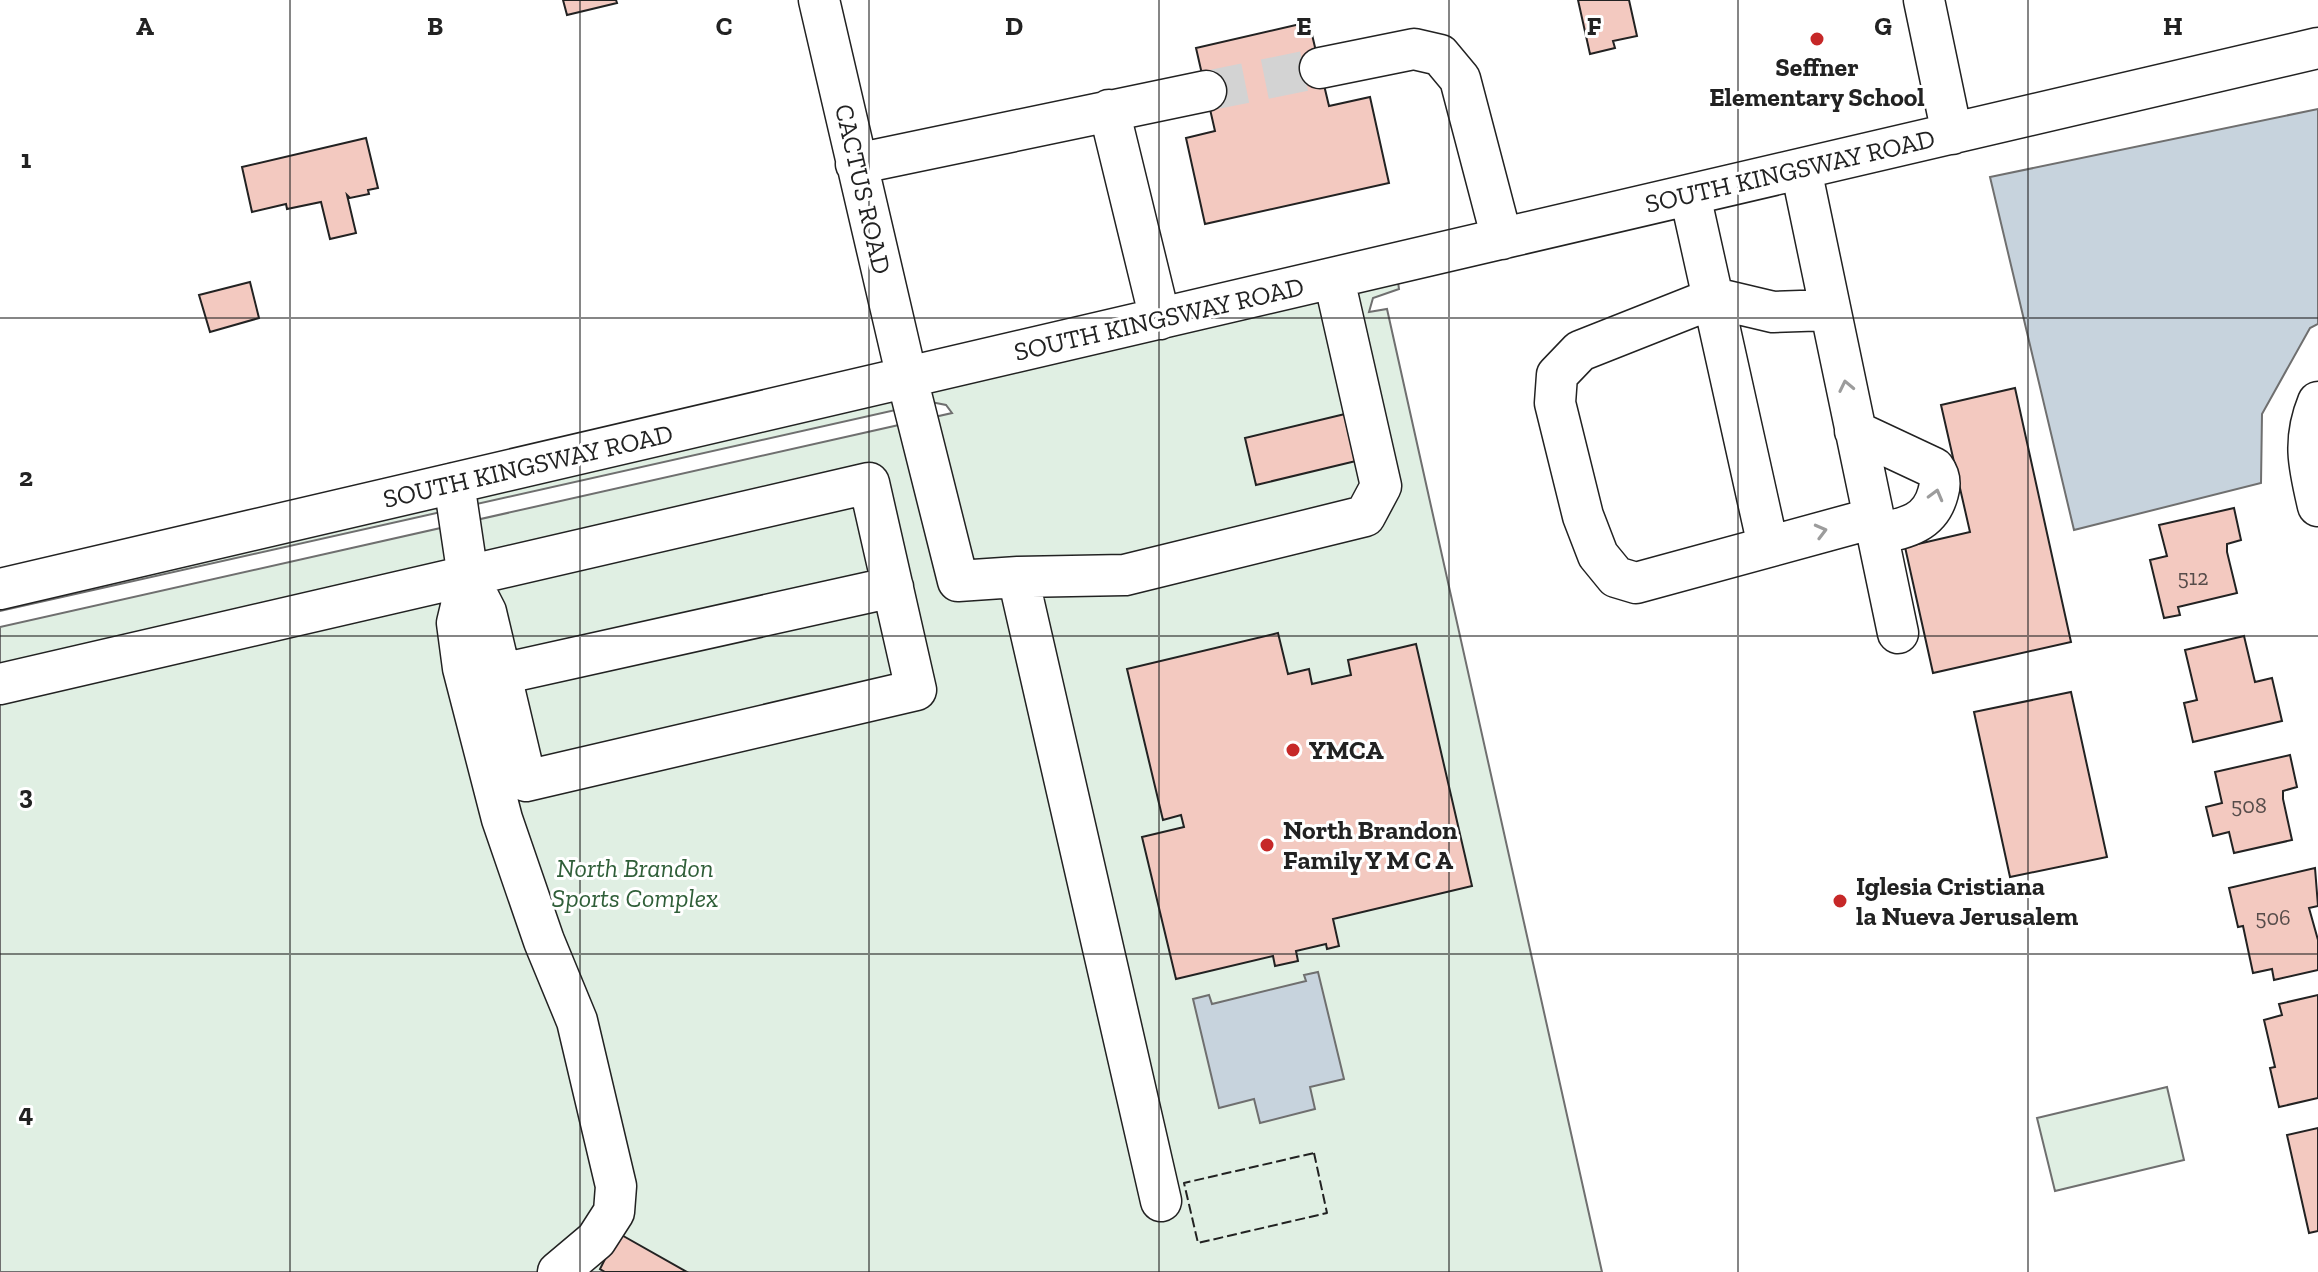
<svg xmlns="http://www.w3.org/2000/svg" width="2318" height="1272" viewBox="0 0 2318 1272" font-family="'Zilla Slab',serif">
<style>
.green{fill:#e0efe3;stroke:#6f6f6f;stroke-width:2}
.water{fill:#c7d3dd;stroke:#6f6f6f;stroke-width:2}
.building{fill:#f3c9c0;stroke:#222;stroke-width:2}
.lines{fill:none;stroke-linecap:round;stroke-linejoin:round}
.minor-tunnel{stroke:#d3d3d3;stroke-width:40;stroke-dasharray:40 20;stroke-linecap:butt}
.minor-casing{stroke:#222;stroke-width:43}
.minor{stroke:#fff;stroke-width:40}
.fence{stroke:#222;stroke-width:2;stroke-dasharray:10 4;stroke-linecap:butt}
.oneway{stroke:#9c9c9c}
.grid{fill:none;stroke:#222;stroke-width:2;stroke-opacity:0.55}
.poi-dot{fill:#c62828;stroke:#fff;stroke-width:3}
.labels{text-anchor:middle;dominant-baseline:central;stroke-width:6;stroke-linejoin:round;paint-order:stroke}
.number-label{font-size:22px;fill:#564c4a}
.poi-label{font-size:26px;font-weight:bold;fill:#222;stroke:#fff;text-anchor:start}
.street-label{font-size:26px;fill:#222;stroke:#fff}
.park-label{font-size:26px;font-style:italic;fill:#2f5e38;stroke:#fff}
.grid-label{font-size:26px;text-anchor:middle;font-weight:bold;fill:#222;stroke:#fff;stroke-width:6;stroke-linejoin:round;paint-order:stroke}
</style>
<rect width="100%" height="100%" fill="#fff"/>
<path class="green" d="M1398,282L1399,289L1373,298L1369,312L1387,309L1602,1272H0V627L952,413L946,405L931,402L0,611V608Z
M2167,1087L2184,1160L2055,1191L2037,1118Z"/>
<path class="water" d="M2318,109V324L2310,328L2262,414L2261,483L2074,530L1990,177Z
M1318,972L1344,1079L1310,1087L1315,1109L1260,1123L1254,1099L1219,1108L1193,999L1209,995L1212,1004L1306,981L1304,975Z"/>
<path class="building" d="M563,0H616L617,3L567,15Z
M1578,0H1629L1637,36L1613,41L1615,48L1590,54Z
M1309,22L1329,106L1370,97L1389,183L1205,224L1186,138L1215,131L1196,48Z
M366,138L378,188L368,190L369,194L350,198L347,195L356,233L330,239L321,202L287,209L286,204L252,212L242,167Z
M250,282L259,318L210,332L199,295Z
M2015,388L2071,642L1933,673L1905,547L1970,532L1941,405Z
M1345,414L1356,461L1256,485L1245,438Z
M2234,508L2241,540L2227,544V552L2237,593L2178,607L2180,615L2164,618L2150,560L2167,556L2159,525Z
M1278,633L1288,674L1309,669L1312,684L1351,675L1348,660L1416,644L1472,886L1333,919L1339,946L1327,949L1326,944L1296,951L1298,961L1275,966L1273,956L1176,979L1142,837L1184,827L1181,815L1163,820L1127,669Z
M2244,636L2255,682L2272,678L2282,721L2193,742L2184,703L2197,700L2185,650Z
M2071,692L2107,857L2010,877L1974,712Z
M2290,755L2297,787L2283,791V799L2292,840L2234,853L2229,832L2213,836L2206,807L2222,803L2215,772Z
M2315,868L2318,906L2309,908L2318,940V970L2274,980L2272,969L2253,973L2243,926L2238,927L2229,888Z
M2318,995V1098L2279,1107L2270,1068L2275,1067L2264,1020L2282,1015L2279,1004Z
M2318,1128V1231L2309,1233L2287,1135Z
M618,1233L687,1272H605L600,1269Z"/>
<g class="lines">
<path class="minor-tunnel" d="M1206,91L1320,68"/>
<defs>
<path id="minor" d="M819,0L907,378L958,581L1018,577L1161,1201
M1924,0L1952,134
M1320,68L1414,49L1440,55L1460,79L1502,239
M1109,110L1160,319
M856,164L1206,91
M1801,169L1898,633
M1690,195L1768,546
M1830,310L1773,312L1714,298L1580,351L1557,375L1555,403L1583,516L1598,555L1616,577L1636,583L1874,518
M2318,402C2302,441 2309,467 2318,506
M1855,431L1934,468C1940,476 1941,483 1938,493C1930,524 1905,528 1877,534
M454,483L468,577L457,623L463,668L502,819L544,941L577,1021L616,1186L614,1212L596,1240L558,1272
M1018,577L1125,575L1365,516L1381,486L1334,279
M0,589L2318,48
M501,674L893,587
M0,684L869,483L916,690L526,781L486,612L468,577"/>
</defs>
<use href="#minor" class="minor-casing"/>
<use href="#minor" class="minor"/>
<path class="fence" d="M1314,1153L1327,1213L1198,1243L1184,1183Z"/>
</g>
<defs><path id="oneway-chevron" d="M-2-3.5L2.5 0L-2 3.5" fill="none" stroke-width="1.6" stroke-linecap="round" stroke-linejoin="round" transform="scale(2)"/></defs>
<g class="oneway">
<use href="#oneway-chevron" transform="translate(1846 386) rotate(-102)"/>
<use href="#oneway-chevron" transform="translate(1936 495) rotate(-75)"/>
<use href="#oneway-chevron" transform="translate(1821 531) rotate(-15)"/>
</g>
<path class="grid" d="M290,0V1272M580,0V1272M869,0V1272M1159,0V1272M1449,0V1272M1738,0V1272M2028,0V1272M0,318H2318M0,636H2318M0,954H2318"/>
<g class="poi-dot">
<circle cx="1817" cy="39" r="8"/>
<circle cx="1293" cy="750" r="8"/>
<circle cx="1267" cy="845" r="8"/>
<circle cx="1840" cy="901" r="8"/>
</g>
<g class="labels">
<g class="number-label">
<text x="2193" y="577">512</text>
<text x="2249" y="805">508</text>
<text x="2273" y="917">506</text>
</g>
<g class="poi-label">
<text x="1817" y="67" text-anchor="middle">Seffner<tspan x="1817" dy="30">Elementary School</tspan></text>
<text x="1309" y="750">YMCA</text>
<text x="1283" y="830">North Brandon<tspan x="1283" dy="30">Family Y M C A</tspan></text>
<text x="1856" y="886">Iglesia Cristiana<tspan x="1856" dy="30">la Nueva Jerusalem</tspan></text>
</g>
<g class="street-label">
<text transform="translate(1790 171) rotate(-13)">SOUTH KINGSWAY ROAD</text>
<text transform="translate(863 189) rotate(77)">CACTUS ROAD</text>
<text transform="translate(1159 319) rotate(-13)">SOUTH KINGSWAY ROAD</text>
<text transform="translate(528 466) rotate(-13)">SOUTH KINGSWAY ROAD</text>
</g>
<g class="park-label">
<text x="635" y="868">North Brandon<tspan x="635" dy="30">Sports Complex</tspan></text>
</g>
</g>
<g class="grid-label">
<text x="145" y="35">A</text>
<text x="435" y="35">B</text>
<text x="724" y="35">C</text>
<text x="1014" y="35">D</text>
<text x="1304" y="35">E</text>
<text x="1594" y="35">F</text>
<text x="1883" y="35">G</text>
<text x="2173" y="35">H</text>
<text x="26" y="168">1</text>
<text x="26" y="486">2</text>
<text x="26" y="804">3</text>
<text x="26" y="1122">4</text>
</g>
</svg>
